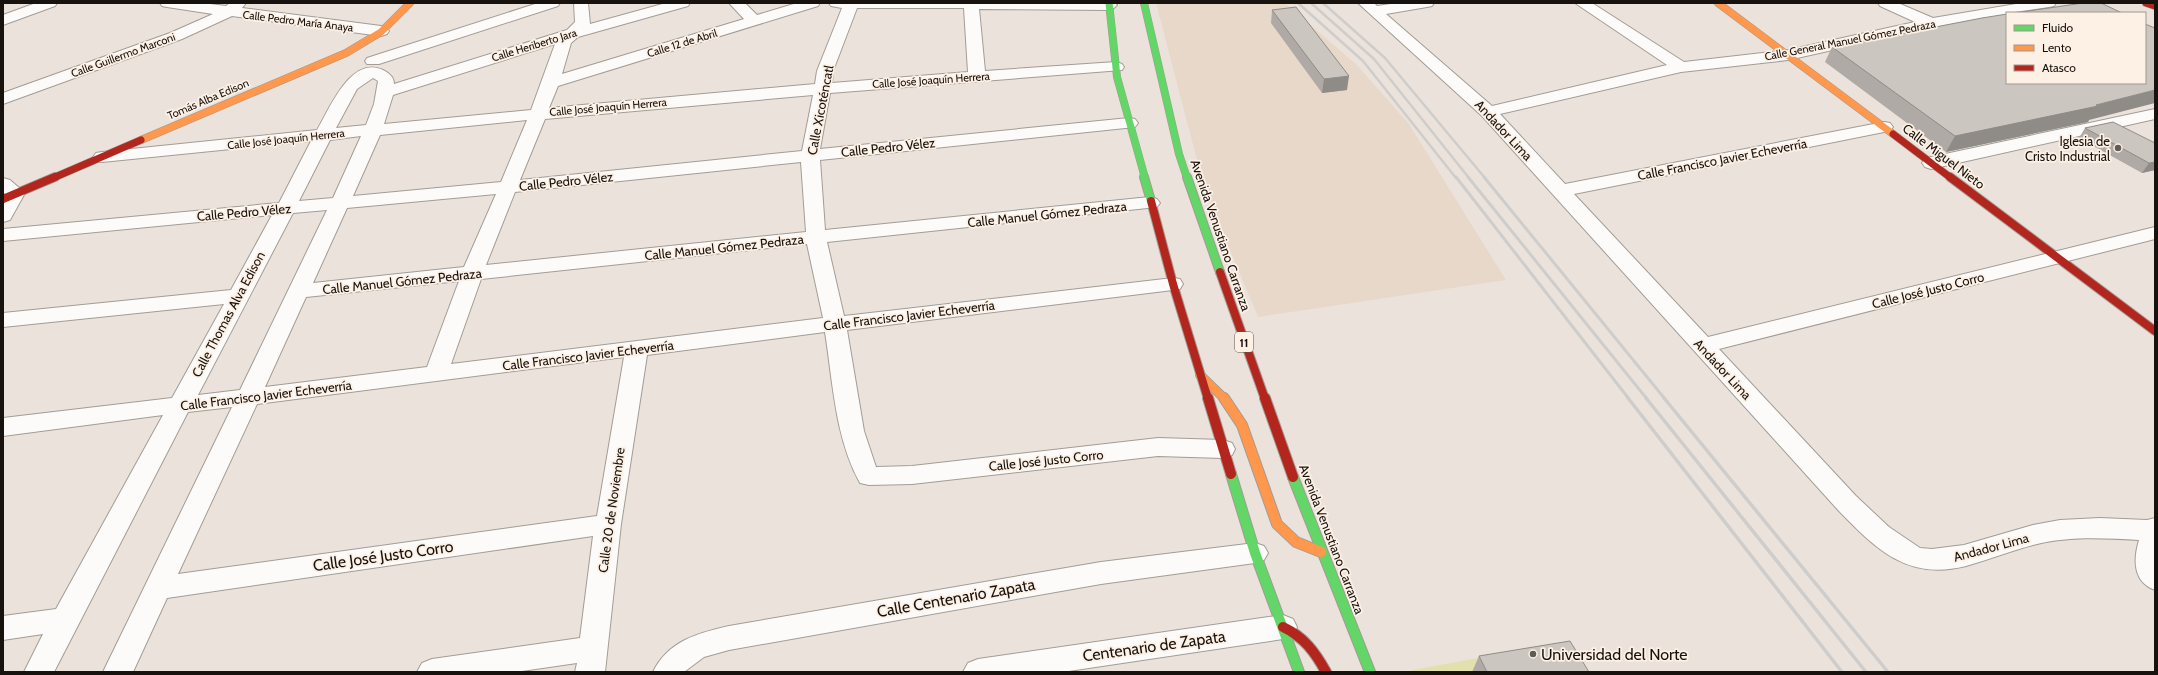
<svg xmlns="http://www.w3.org/2000/svg" width="2158" height="675" viewBox="0 0 2158 675" font-family="Cabin,sans-serif">
<style>
.built{fill:#e8d8ca}
.green{fill:#e2e1ae}
.lines{fill:none;stroke-linecap:round;stroke-linejoin:round}
.street-casing{stroke:#a29c95;stroke-width:2}
.fast-far2-casing{stroke:#a29c95;stroke-width:8}
.fast-far1-casing{stroke:#a29c95;stroke-width:10}
.fast-casing{stroke:#a29c95;stroke-width:12}
.slow-far2-casing{stroke:#a29c95;stroke-width:8}
.slow-far1-casing{stroke:#a29c95;stroke-width:10}
.slow-casing{stroke:#a29c95;stroke-width:12}
.jam-far2-casing{stroke:#a29c95;stroke-width:8}
.jam-far1-casing{stroke:#a29c95;stroke-width:10}
.jam-casing{stroke:#a29c95;stroke-width:12}
.street{fill:#fcfbfa;fill-rule:evenodd}
.fast-far2{stroke:#63d668;stroke-width:7}
.fast-far1{stroke:#63d668;stroke-width:8}
.fast{stroke:#63d668;stroke-width:10}
.slow-far2{stroke:#ff974d;stroke-width:7}
.slow-far1{stroke:#ff974d;stroke-width:8}
.slow{stroke:#ff974d;stroke-width:10}
.jam-far2{stroke:#b3261e;stroke-width:7}
.jam-far1{stroke:#b3261e;stroke-width:8}
.jam{stroke:#b3261e;stroke-width:10}
.rail-far2{stroke:#cfcdcb;stroke-width:2.5}
.rail-far1{stroke:#cfcdcb;stroke-width:3}
.rail{stroke:#cfcdcb;stroke-width:3.5}
.wall{fill:#afaaa5}
.shaded-wall{fill:#8f8b86}
.building{fill:#ccc6c0;stroke:#8f8b86}
.poi-dot{fill:#615b55;stroke:#fdf0e5;stroke-width:1.5}
.labels{text-anchor:middle;dominant-baseline:central;stroke-width:3.5;stroke-linejoin:round;paint-order:stroke}
.far-street-label{font-size:11px;fill:#17120d;stroke:#fdf0e5}
.shield{fill:#fdf0e5;stroke:#5c554e;stroke-width:1}
.shield-label{font-size:12px;font-weight:bold;fill:#17120d}
.street-label{font-size:13px;fill:#17120d;stroke:#fdf0e5}
.poi-label{font-size:13px;fill:#17120d;stroke:#fdf0e5;text-anchor:end}
.near-street-label{font-size:16px;fill:#17120d;stroke:#fdf0e5}
.near-poi-label{font-size:16px;fill:#17120d;stroke:#fdf0e5;text-anchor:start}
</style>
<rect width="100%" height="100%" fill="#ebe3db"/>
<path class="built" d="M1156,3H1285L1357,65L1409,124L1506,280L1258,317L1205,191Z"/>
<path class="green" d="M1555,644L1571,672H1413L1412,670Z"/>
<g class="lines">
<defs>
<path id="street" d="M36,3H57L55,6L3,25V15Z
M160,3H202L226,6L230,3H246L242,8L381,26L387,28L389,31L387,34L381,36L232,16L182,39L3,104V93L170,33L213,14L167,7L162,6Z
M538,3H560L558,6L379,64H367L365,61L367,58Z
M574,3H588L590,24L666,3H690L688,6L578,37L571,43L562,74L744,19L729,3H745L757,15L797,3H820L818,6L558,86L549,108L815,84L817,71L842,8L831,6L829,3H1115L1117,5L1114,8L1109,10L979,9L985,71L1116,62L1122,64L1124,67L1122,70L830,93L820,149L1129,118L1135,119L1138,123L1135,127L820,160L825,230L1150,197L1157,199L1160,203L1157,207L827,242L844,316L1173,278L1180,279L1183,284L1180,289L1173,290L847,330L864,431L876,467L912,466L1158,438L1223,440L1232,443L1235,449L1232,455L1223,458L1158,456L912,484L869,485L860,483C835,438 833,383 825,332L647,355L621,524L605,672H575L577,663L515,672H417L422,663L432,659L580,638L593,536L167,598L133,672H103L232,407L188,412L54,672H24L43,634L3,640V616L56,609L163,415L3,436V418L172,398L224,304L3,327V313L231,290L272,215L3,241V229L279,203L311,141L102,162L96,161L93,157L96,153L102,152L317,130C330,108 351,55 383,70C389,73 394,77 394,84L567,30L575,22ZM857,8H964L968,72L832,83L833,71ZM555,44L531,110L384,124L393,95ZM373,78L378,81L374,104L366,125L336,128L357,89ZM813,95L802,151L520,180L545,119ZM527,120L501,182L353,196L380,135ZM361,136L333,198L299,201L330,140ZM801,162L806,232L486,265L515,192ZM496,194L464,267L313,283L347,208ZM327,210L240,390L198,395L293,213ZM807,244L823,318L451,364L481,279ZM459,281L427,367L265,387L306,297ZM624,357L597,516L178,574L257,404Z
M1358,3H1374L1377,6L1397,3H1434L1432,6L1427,7L1386,14L1492,106L1667,65L1575,3H1592L1684,62L1788,50L1915,22L1880,6L1878,3H1898L1933,18L2022,3H2056L2054,6L2049,7L2007,13V15L1931,28L1788,60L1681,72L1500,114L1565,184L1884,122L1890,123L1893,127L1890,131L1884,132L1574,194L1708,337L2155,227V239L1719,349L1856,496L1889,527L1920,548L1932,549L1964,545L2033,525L2060,520L2100,518L2147,520L2155,518V590C2133,582 2133,560 2139,540C2103,538 2067,536 2033,545C2010,551 1988,560 1966,566C1907,581 1876,549 1838,510L1482,116Z
M2155,109V119L1931,169L1925,167L1922,163L1925,159L1931,157Z
M3,178L10,180L25,193L10,220L3,222V199L6,194L3,193Z
M1255,543L1264,546L1268,553L1264,560L1255,563L1101,584L729,650L704,657L684,672H653C668,641 698,633 729,626L1101,562Z
M1283,615L1293,619L1297,627L1293,635L1283,639L1062,672H963L968,663L978,659Z"/>
<path id="fast-far2" d="M1109,3L1117,77L1145,178
M1144,3L1179,154L1187,178"/>
<path id="fast-far1" d="M1144,177L1151,201
M1187,177L1220,272"/>
<path id="fast" d="M1231,474L1255,553L1299,672
M1293,477L1370,672"/>
<path id="slow-far2" d="M1718,3L1893,134
M141,140L346,53L381,32L410,3"/>
<path id="slow-far1" d="M1200,375L1225,399"/>
<path id="slow" d="M1224,398L1242,425L1277,524L1296,542L1321,552"/>
<path id="jam-far2" d="M2146,3L2155,6
M1893,134L1951,178
M53,178L141,140"/>
<path id="jam-far1" d="M1950,177L2155,331
M3,199L55,177
M1151,201L1173,284L1208,399
M1220,272L1265,399"/>
<path id="jam" d="M1208,398L1231,474
M1265,398L1293,477
M1283,627C1304,637 1315,652 1326,672"/>
</defs>
<use href="#street" class="street-casing"/>
<use href="#fast-far2" class="fast-far2-casing"/>
<use href="#fast-far1" class="fast-far1-casing"/>
<use href="#fast" class="fast-casing"/>
<use href="#slow-far2" class="slow-far2-casing"/>
<use href="#slow-far1" class="slow-far1-casing"/>
<use href="#slow" class="slow-casing"/>
<use href="#jam-far2" class="jam-far2-casing"/>
<use href="#jam-far1" class="jam-far1-casing"/>
<use href="#jam" class="jam-casing"/>
<use href="#street" class="street"/>
<use href="#fast-far2" class="fast-far2"/>
<use href="#fast-far1" class="fast-far1"/>
<use href="#fast" class="fast"/>
<use href="#slow-far2" class="slow-far2"/>
<use href="#slow-far1" class="slow-far1"/>
<use href="#slow" class="slow"/>
<use href="#jam-far2" class="jam-far2"/>
<use href="#jam-far1" class="jam-far1"/>
<use href="#jam" class="jam"/>
<path class="rail-far2" d="M1298,3L1363,61L1456,178
M1311,3L1374,59L1469,178
M1323,3L1385,58L1485,178"/>
<path class="rail-far1" d="M1456,177L1629,399
M1468,177L1647,399
M1484,177L1665,399"/>
<path class="rail" d="M1628,398L1842,672
M1646,398L1866,672
M1664,398L1888,672"/>
</g>
<path class="wall" d="M1272,10L1347,90L1322,93L1271,23Z
M1832,47L2089,120L2088,122L1946,152L1825,62Z
M2085,128L2155,143V170L2142,173L2079,138Z
M1479,656L1589,672H1472Z"/>
<path class="shaded-wall" d="M1349,76L1347,90L1322,93L1324,79Z
M2155,90V103L2089,120L2088,122L1946,152L1955,136L2096,105Z
M2155,162V170L2142,173L2149,163Z"/>
<path class="building" d="M2083,3H2101L2122,13H2015Z
M1296,7L1349,76L1324,79L1272,10Z
M2007,14V83H2145V24L2155,28V90L2096,105L2098,106L1955,136L1832,47L1982,18Z
M2113,122L2155,143V162L2149,163L2085,128Z
M1570,641L1589,672H1487L1479,656Z"/>
<g class="poi-dot">
<circle cx="2118" cy="148" r="4"/>
<circle cx="1533" cy="654" r="4"/>
</g>
<g class="labels">
<g class="far-street-label">
<text transform="translate(298 21) rotate(7)">Calle Pedro María Anaya</text>
<text transform="translate(1850 40) rotate(-11)">Calle General Manuel Gómez Pedraza</text>
<text transform="translate(682 43) rotate(-17)">Calle 12 de Abril</text>
<text transform="translate(534 45) rotate(-17)">Calle Heriberto Jara</text>
<text transform="translate(123 55) rotate(-20)">Calle Guillermo Marconi</text>
<text transform="translate(931 80) rotate(-4)">Calle José Joaquín Herrera</text>
<text transform="translate(208 99) rotate(-23)">Tomás Alba Edison</text>
<text transform="translate(608 107) rotate(-5)">Calle José Joaquín Herrera</text>
<text transform="translate(286 139) rotate(-6)">Calle José Joaquín Herrera</text>
</g>
<rect class="shield" x="1235" y="332" width="18" height="20" rx="3"/>
<g class="shield-label">
<text x="1244" y="342">11</text>
</g>
<g class="street-label">
<text transform="translate(820 110) rotate(-79)">Calle Xicoténcatl</text>
<text transform="translate(1504 130) rotate(47)">Andador Lima</text>
<text transform="translate(888 147) rotate(-6)">Calle Pedro Vélez</text>
<text transform="translate(1944 156) rotate(37)">Calle Miguel Nieto</text>
<text transform="translate(1722 159) rotate(-11)">Calle Francisco Javier Echeverría</text>
<text transform="translate(566 181) rotate(-6)">Calle Pedro Vélez</text>
<text transform="translate(244 212) rotate(-5)">Calle Pedro Vélez</text>
<text transform="translate(1047 214) rotate(-6)">Calle Manuel Gómez Pedraza</text>
<text transform="translate(1221 235) rotate(71)">Avenida Venustiano Carranza</text>
<text transform="translate(724 247) rotate(-6)">Calle Manuel Gómez Pedraza</text>
<text transform="translate(402 281) rotate(-6)">Calle Manuel Gómez Pedraza</text>
<text transform="translate(1928 290) rotate(-14)">Calle José Justo Corro</text>
<text transform="translate(228 314) rotate(-62)">Calle Thomas Alva Edison</text>
<text transform="translate(909 315) rotate(-7)">Calle Francisco Javier Echeverría</text>
<text transform="translate(588 355) rotate(-7)">Calle Francisco Javier Echeverría</text>
<text transform="translate(1723 369) rotate(47)">Andador Lima</text>
<text transform="translate(266 395) rotate(-7)">Calle Francisco Javier Echeverría</text>
<text transform="translate(1046 460) rotate(-6)">Calle José Justo Corro</text>
<text transform="translate(611 510) rotate(-82)">Calle 20 de Noviembre</text>
<text transform="translate(1332 539) rotate(69)">Avenida Venustiano Carranza</text>
<text transform="translate(1991 547) rotate(-15)">Andador Lima</text>
</g>
<g class="poi-label">
<text x="2110" y="141">Iglesia de<tspan x="2110" dy="15">Cristo Industrial</tspan></text>
</g>
<g class="near-street-label">
<text transform="translate(383 556) rotate(-8)">Calle José Justo Corro</text>
<text transform="translate(956 598) rotate(-10)">Calle Centenario Zapata</text>
<text transform="translate(1154 646) rotate(-8)">Centenario de Zapata</text>
</g>
<g class="near-poi-label">
<text x="1541" y="654">Universidad del Norte</text>
</g>
</g>
<rect width="2158" height="675" fill="none" stroke="#17120d" stroke-width="8"/>
<rect x="2006" y="12" width="140" height="72" fill="#fdf0e5" stroke="#a1978f"/>
<rect x="2014" y="25" width="20" height="6" fill="#63d668" stroke="#a1978f"/>
<text x="2042" y="32" font-size="12" fill="#17120d">Fluido</text>
<rect x="2014" y="45" width="20" height="6" fill="#ff974d" stroke="#a1978f"/>
<text x="2042" y="52" font-size="12" fill="#17120d">Lento</text>
<rect x="2014" y="65" width="20" height="6" fill="#b3261e" stroke="#a1978f"/>
<text x="2042" y="72" font-size="12" fill="#17120d">Atasco</text>
</svg>
